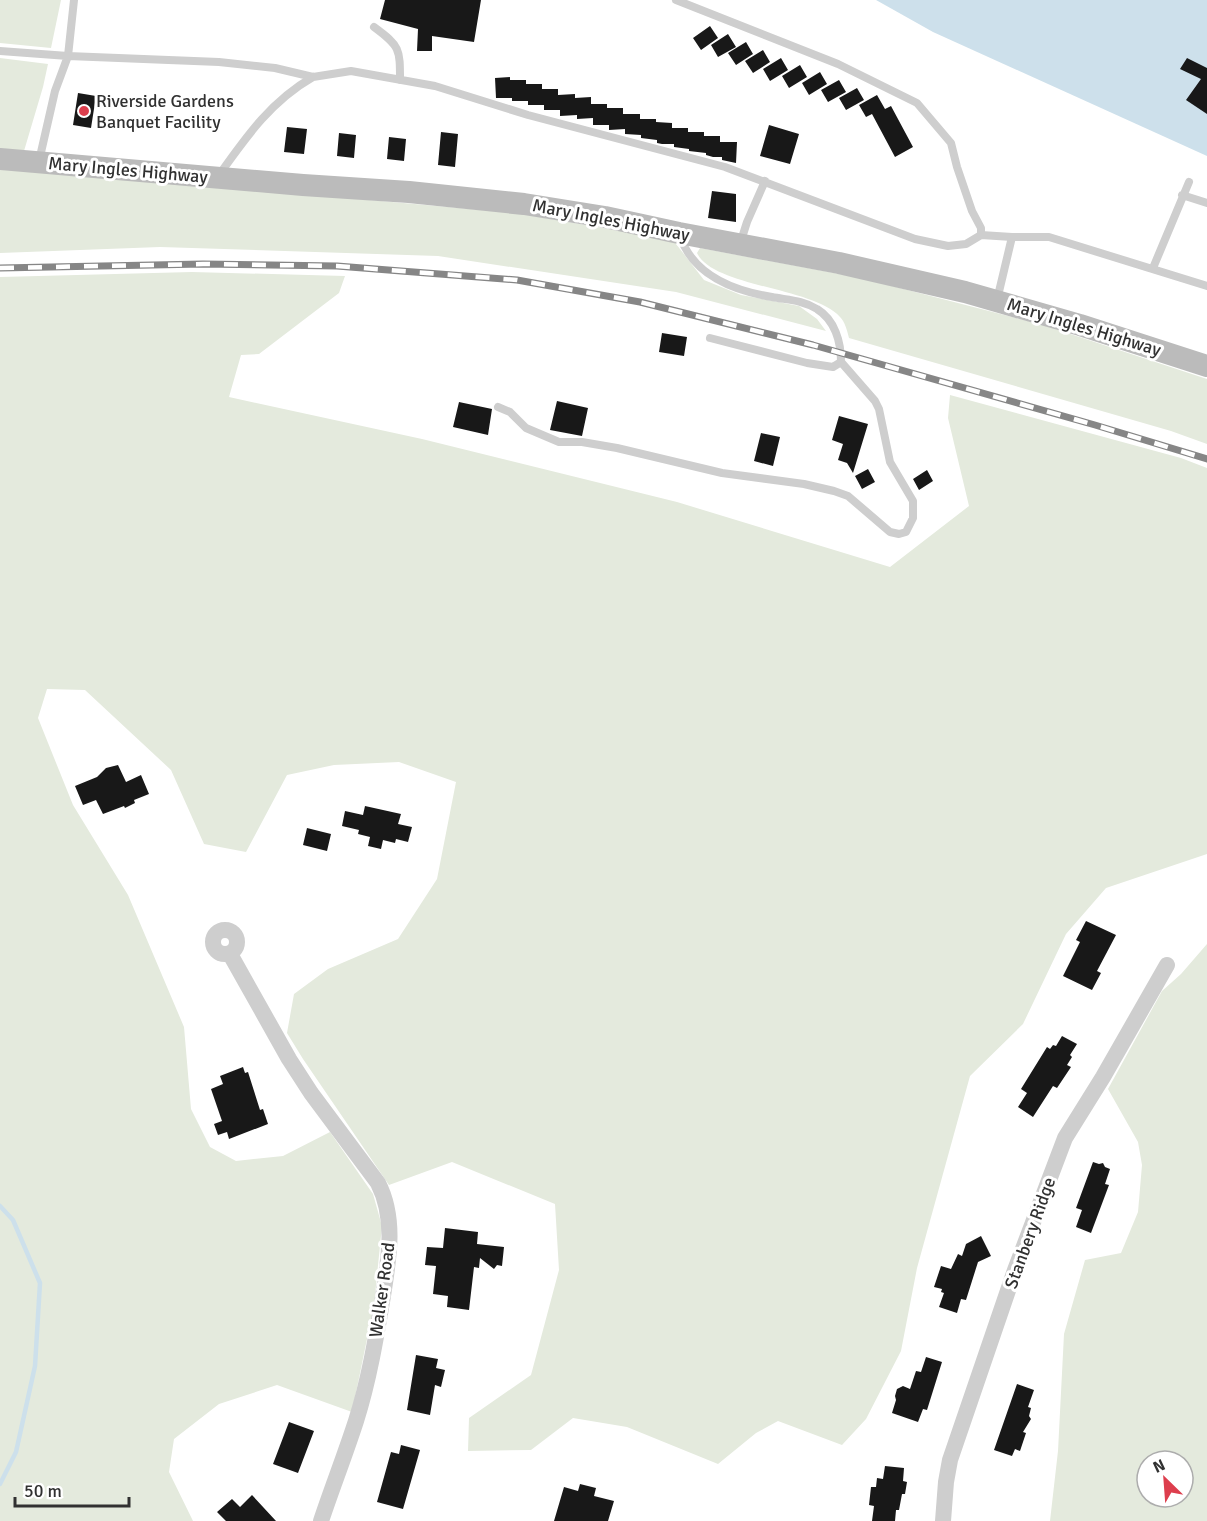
<svg xmlns="http://www.w3.org/2000/svg" width="1207" height="1521" viewBox="0 0 1207 1521" font-family="Signika,sans-serif">
<style>
.green{fill:#e4eadd;fill-rule:evenodd}
.water{fill:#cde0eb}
.lines{fill:none;stroke-linecap:round;stroke-linejoin:round}
.stream{stroke:#cde0eb;stroke-width:4.5}
.building{fill:#181818}
.lane{stroke:#cecece;stroke-width:8}
.street{stroke:#cecece;stroke-width:16}
.secondary{stroke:#bbb;stroke-width:22}
.rail-casing{stroke:#868686;stroke-width:7}
.rail{stroke:#fff;stroke-width:4.5;stroke-dasharray:14;stroke-linecap:butt}
.poi-dot{fill:#dd3e4d;stroke:#fff;stroke-width:2}
.labels{text-anchor:middle;dominant-baseline:central;stroke-width:6;stroke-linejoin:round;paint-order:stroke}
.poi-label{font-size:18px;fill:#313131;stroke:#fff;text-anchor:start}
.street-label{font-size:18px;fill:#313131;stroke:#fff}
</style>
<rect width="100%" height="100%" fill="#fff"/>
<path class="green" d="M0,0H61L51,48L0,43Z
M0,58L48,64L43,87L24,151L0,149Z
M0,167L516,213L673,240L704,280L741,295L799,306L817,319L826,331L676,292L438,256L160,247L0,253Z
M700,248L861,278L1043,325L1207,379V444L1171,431L849,338C847,330 845,322 840,317C813,287 713,287 697,253Z
M192,272L345,276L339,293L259,354L241,355L229,397L422,439L677,502L890,567L969,506L948,418L950,395L1181,458L1207,468V854L1106,888L1066,934L1023,1024L970,1076L917,1268L901,1351L866,1419L842,1445L778,1421L756,1433L718,1464L627,1427L573,1418L531,1450L468,1451L469,1418L531,1375L559,1270L555,1204L452,1162L389,1185L303,1059L287,1033L294,994L328,969L398,939L437,879L456,782L399,762L334,765L287,775L246,852L204,844L171,770L85,690L47,689L38,718L73,805L128,895L184,1027L191,1109L210,1147L236,1161L283,1156L330,1132L373,1194L382,1226L374,1305L352,1412L277,1385L219,1404L174,1439L169,1472L193,1521H0V277Z
M1207,944V1521H1050L1058,1451L1064,1334L1085,1260L1121,1253L1138,1212L1142,1165L1138,1142L1108,1089L1162,991L1181,974ZM1147,1461H1183V1497H1147Z"/>
<path class="water" d="M876,0H1207V156L933,32Z"/>
<g class="lines">
<path class="stream" d="M0,1206L13,1220L40,1283L35,1366L16,1452L0,1484"/>
</g>
<path class="building" d="M385,0H481L474,42L432,36V51H417L418,29L380,19Z
M710,26L718,38L701,50L693,38Z
M728,34L736,47L718,57L711,45Z
M746,42L753,54L736,65L728,53Z
M763,50L770,62L753,73L745,61Z
M781,58L788,70L770,81L763,69Z
M1187,58L1207,68V114L1186,100L1201,79L1180,69Z
M800,65L807,77L789,88L782,76Z
M820,72L827,84L809,95L802,83Z
M510,77V80H526V84H542V89H558V95L575,94V98L591,97V104H607V108H623V114H640V119H656V122L672,123V128H688V132H704V136H720V142H737L736,163L722,160V157H713L706,155V153L689,151V149L674,147V144H662L657,143V140L641,138V135L625,134V129L609,130V125H593V118L577,119V115L560,116V110H544V105H528V101H512V98H496L495,78Z
M839,80L846,92L828,102L821,90Z
M857,88L864,100L846,110L839,98Z
M78,93L96,96L91,128L73,125Z
M877,95L885,109L891,106L913,147L895,157L872,114L866,117L859,105Z
M769,125L799,134L790,164L760,156Z
M287,127L307,129L304,154L284,152Z
M441,132L458,134L455,167L438,165Z
M339,133L356,135L354,158L337,156Z
M389,137L406,139L404,161L387,159Z
M712,191L736,194V222L708,218Z
M662,333L687,337L684,356L659,352Z
M557,401L588,408L582,436L550,430Z
M459,402L492,409L488,435L453,427Z
M839,416L868,424L853,473L847,463L838,460L843,444L832,440Z
M761,433L780,437L773,466L754,461Z
M868,469L875,482L862,489L855,476Z
M927,470L933,481L919,490L913,479Z
M118,765L126,782L141,775L149,794L134,800L135,803L125,808L124,806L103,814L96,800L83,805L75,786L97,777L106,768Z
M365,806L401,814L398,824L412,827L408,842L396,839L395,843L383,840L381,849L368,846L370,837L358,834L359,830L342,826L345,811L363,815Z
M307,828L331,834L327,851L303,845Z
M1086,921L1116,935L1097,971L1101,973L1092,990L1063,976L1080,942L1076,940Z
M1062,1036L1077,1044L1070,1055L1072,1057L1067,1065L1071,1067L1057,1088L1053,1086L1033,1117L1018,1107L1027,1093L1021,1089L1047,1047L1050,1049L1053,1045L1056,1046Z
M243,1067L245,1073L248,1072L260,1110L263,1109L268,1124L229,1139L227,1132L218,1135L214,1124L222,1121L211,1089L223,1084L220,1076Z
M1093,1162L1099,1164L1103,1163L1105,1167L1110,1169L1105,1184L1109,1185L1091,1233L1076,1227L1082,1210L1076,1208Z
M445,1228L478,1232L477,1244L504,1247L502,1266L497,1265L494,1269L480,1258L479,1268L474,1267L469,1310L447,1307L448,1296L433,1294L436,1266L425,1265L427,1247L443,1248Z
M981,1236L991,1256L978,1262L966,1300L961,1299L957,1313L939,1307L944,1293L941,1292L942,1289L934,1287L941,1266L951,1269L958,1254L962,1256L966,1244Z
M416,1355L438,1359L436,1368L445,1370L441,1387L435,1385L430,1415L407,1410Z
M926,1357L942,1362L927,1410L923,1409L918,1422L892,1413L896,1400L895,1396L897,1389L903,1386L910,1389L916,1371L921,1372Z
M1017,1384L1034,1390L1028,1407L1031,1408L1029,1416L1031,1419L1023,1432L1026,1433L1020,1451L1015,1449L1012,1456L994,1450Z
M289,1422L314,1431L298,1473L273,1464Z
M401,1445L420,1450L403,1509L377,1502L391,1452L399,1454Z
M885,1466L904,1468L903,1481L907,1482L905,1494H902L899,1510H896L895,1521H872L874,1506L869,1505L871,1487H876L877,1478L883,1479Z
M580,1484L596,1488L594,1496L614,1501L608,1521H554L564,1487L578,1491Z
M252,1495L276,1521H226L217,1512L232,1499L240,1507Z"/>
<g class="lines">
<path class="lane" d="M374,27C400,46 400,49 400,80
M0,51L68,56L219,62L275,68L313,77L351,71L435,86L528,115L725,167L915,239L948,246L966,244L981,235V228L972,211L957,167L951,143L917,103L838,64L676,0
M39,161L55,91L68,56L74,0
M219,175C246,137 271,101 313,77
M1182,195L1207,203
M981,235L1012,237
M680,236C693,275 734,291 772,297C787,300 803,300 817,309C835,320 841,342 841,362
M740,244L747,222L765,181
M1153,268L1189,182
M997,300L1012,237H1049L1207,286
M498,407L510,412L526,428L559,442H582L617,448L722,473L804,484L834,491L848,496L890,532L899,534L906,532L913,518V501L890,462L879,409L875,401L841,362L833,367L807,363L710,338"/>
<path class="street" d="M213 942a12 12 0 1 1 24 0a12 12 0 1 1-24 0Z
M230,954L289,1059L311,1093L378,1183C396,1218 389,1258 383,1296C376,1338 369,1380 356,1421C345,1455 332,1488 321,1521
M943,1521L946,1482L950,1460L1015,1270L1065,1138L1103,1077L1167,965"/>
<path class="secondary" d="M0,159L303,185L409,192L524,204L605,217L679,233L839,263L965,292L1080,325L1207,366"/>
<defs>
<path id="rail" d="M0,268L203,264L337,266L517,280L640,302L813,345L1095,425L1207,459"/>
</defs>
<use href="#rail" class="rail-casing"/>
<use href="#rail" class="rail"/>
</g>
<circle class="poi-dot" cx="84" cy="111" r="6"/>
<g class="labels">
<g class="poi-label">
<text x="96" y="101">Riverside Gardens<tspan x="96" dy="21">Banquet Facility</tspan></text>
</g>
<g class="street-label">
<text transform="translate(128 170) rotate(5)">Mary Ingles Highway</text>
<text transform="translate(611 220) rotate(11)">Mary Ingles Highway</text>
<text transform="translate(1084 327) rotate(17)">Mary Ingles Highway</text>
<text transform="translate(1030 1233) rotate(-70)">Stanbery Ridge</text>
<text transform="translate(382 1290) rotate(-82)">Walker Road</text>
</g>
</g>
<g transform="translate(1165 1479) rotate(335)"><circle r="28" fill="#ffffff" stroke="#adadad" stroke-width="1.5"/>
<path d="M0-4.5L10 22L0 15L-10 22Z" fill="#dd3e4d"/>
<text y="-9" font-size="16" font-weight="bold" text-anchor="middle" fill="#313131">N</text>
</g>
<path d="M15 1497v9h114v-9" fill="none" stroke="#313131" stroke-width="3"/>
<text x="24" y="1497" font-size="18" fill="#313131" stroke="#ffffff" stroke-width="4.5" paint-order="stroke">50 m</text>
</svg>
